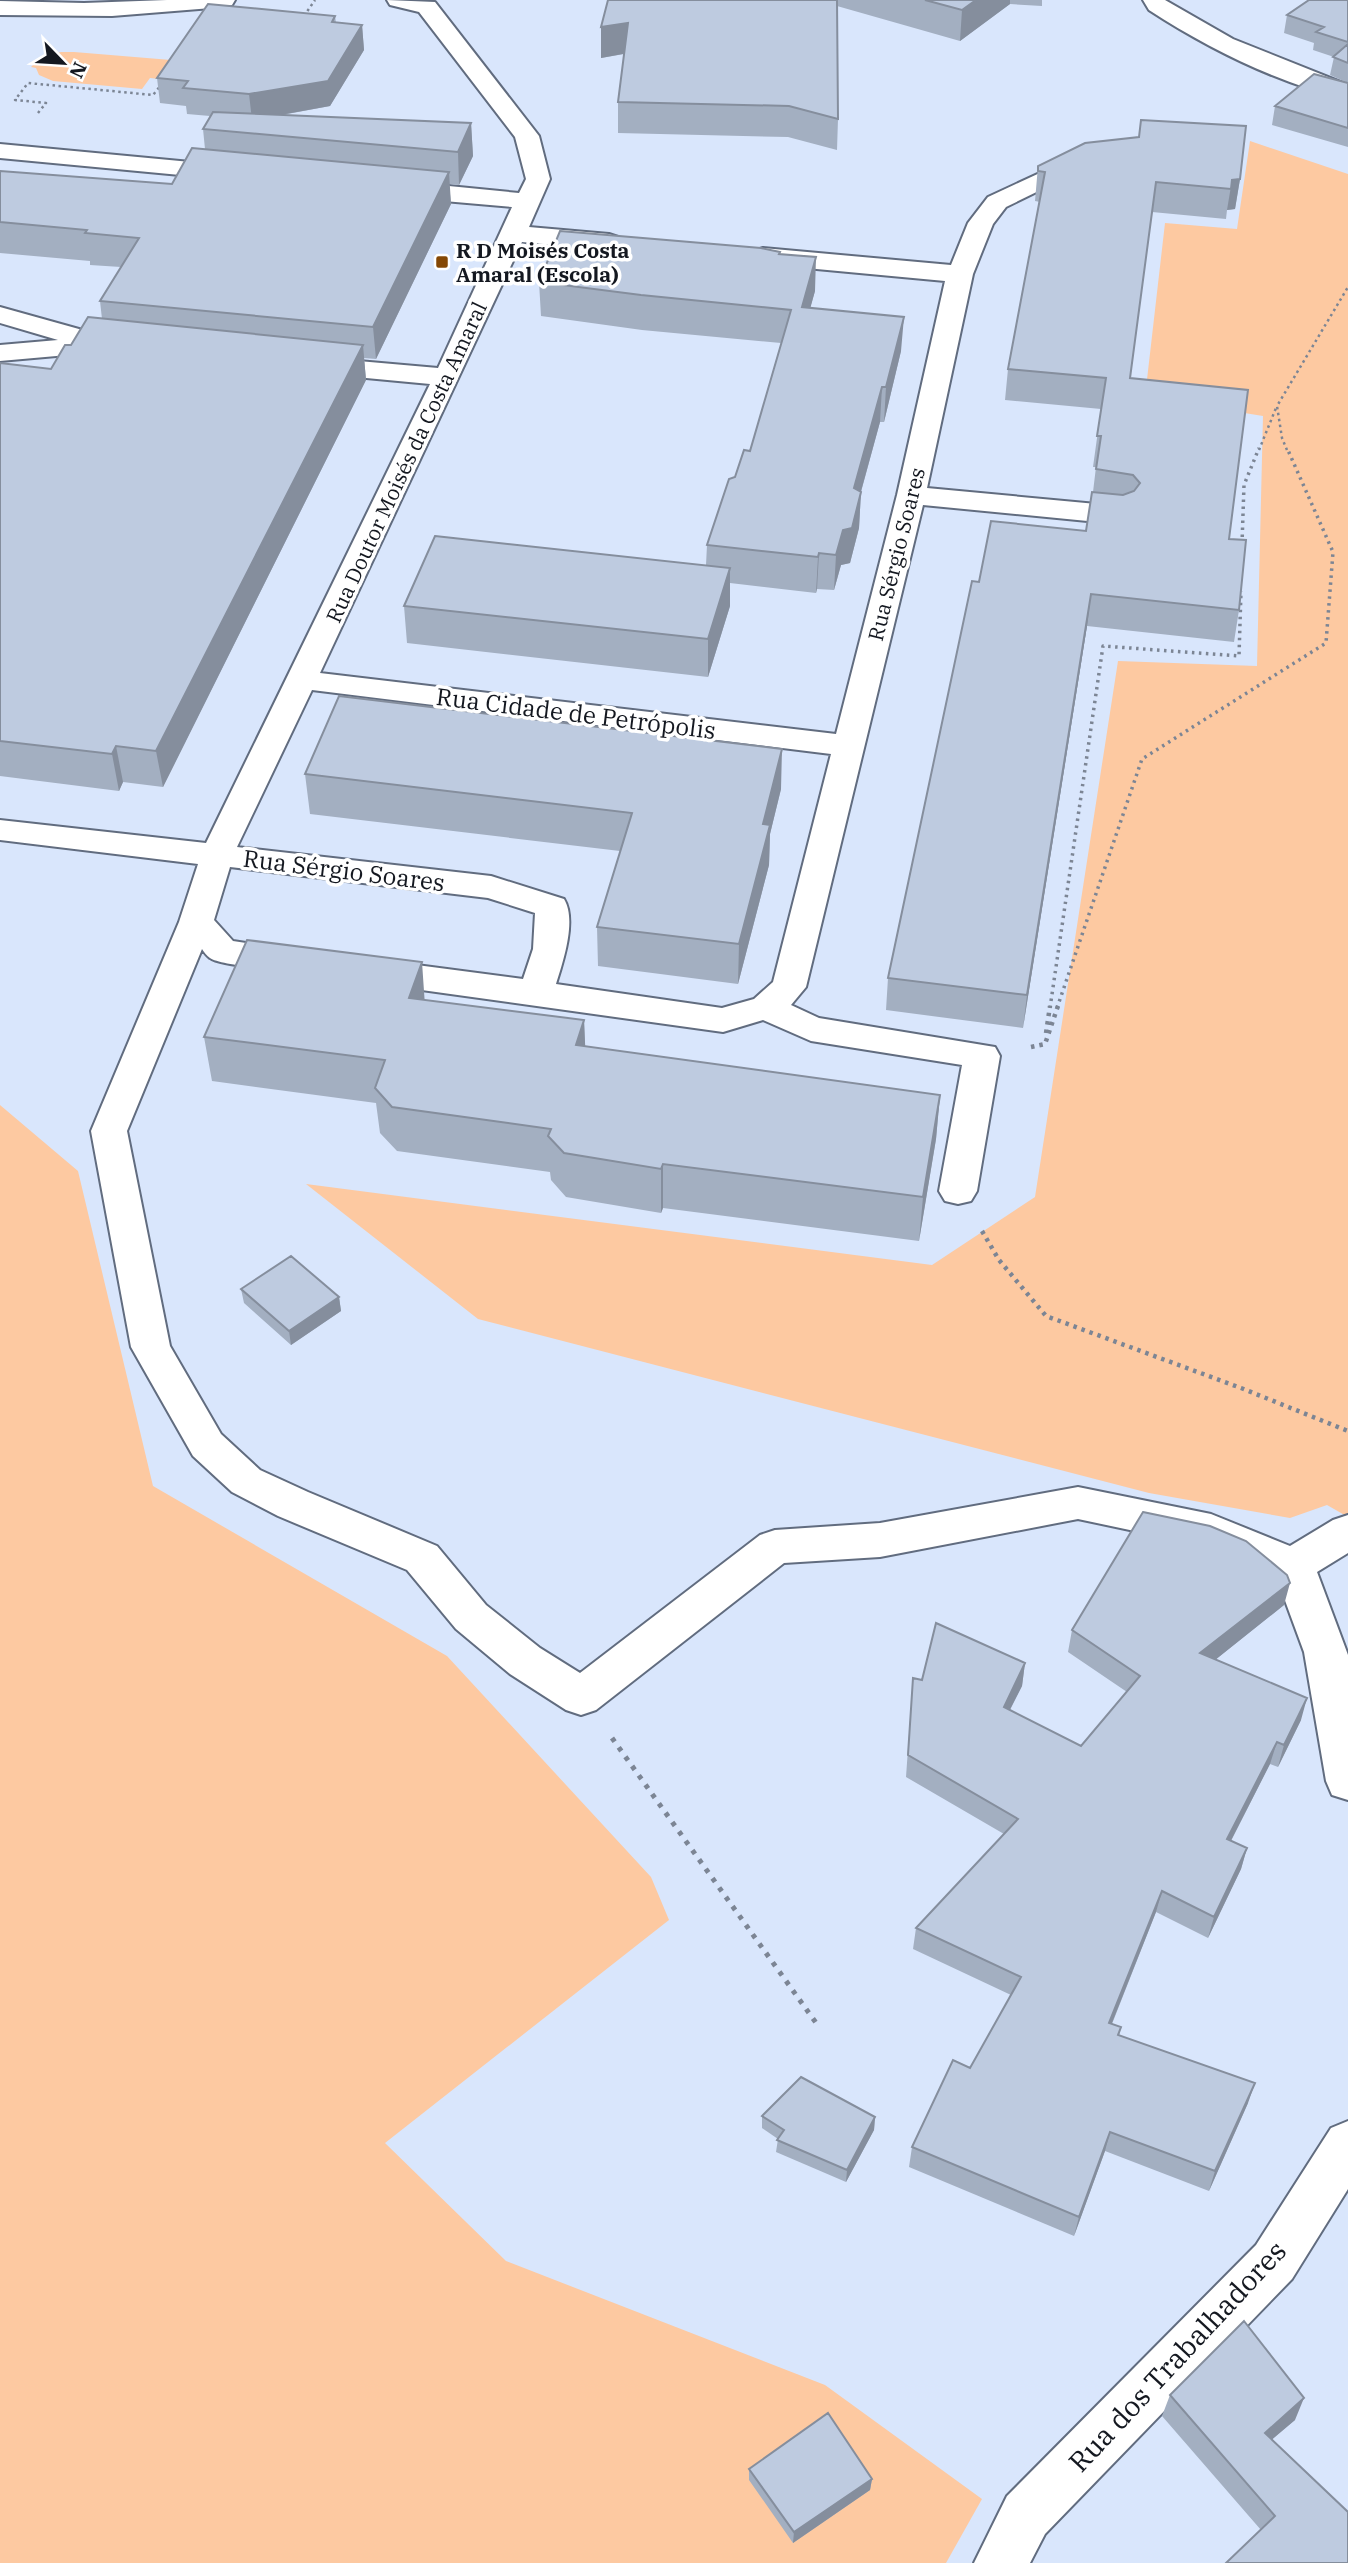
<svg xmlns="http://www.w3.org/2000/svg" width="1348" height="2563" viewBox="0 0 1348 2563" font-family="'IBM Plex Serif',serif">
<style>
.green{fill:#fdc9a1}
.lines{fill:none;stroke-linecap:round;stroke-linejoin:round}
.minor-casing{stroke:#616c7f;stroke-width:4}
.path-far3{stroke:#7c8594;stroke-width:2.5;stroke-dasharray:2.5 3.5;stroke-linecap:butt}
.path-far2{stroke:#7c8594;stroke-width:3.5;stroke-dasharray:2.5 4.5;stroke-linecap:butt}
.path-far1{stroke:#7c8594;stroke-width:4.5;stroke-dasharray:3.5 5;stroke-linecap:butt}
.path{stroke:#7c8594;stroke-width:5;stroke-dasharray:4.5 7;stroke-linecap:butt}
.minor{fill:#fff;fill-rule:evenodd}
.wall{fill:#a3afc1}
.shaded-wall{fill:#858e9d}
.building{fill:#becbe0;stroke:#858e9d;stroke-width:2}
.poi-dot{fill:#844704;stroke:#fff;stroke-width:2.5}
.labels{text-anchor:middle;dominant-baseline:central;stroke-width:7;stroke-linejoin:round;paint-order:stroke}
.far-poi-label{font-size:21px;font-weight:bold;fill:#141820;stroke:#fff;text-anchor:start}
.far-street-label{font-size:21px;fill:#141820;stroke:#fff}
.street-label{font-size:24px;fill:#141820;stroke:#fff}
.near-street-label{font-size:28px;fill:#141820;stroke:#fff}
</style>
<rect width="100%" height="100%" fill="#d9e6fc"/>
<path class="green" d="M61,52H74L171,60L159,79L150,78L142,89L53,81L39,75L36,68L31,67L39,59Z
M1250,141L1348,174V1517L1327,1505L1290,1518L1149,1493L478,1319L306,1184L932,1265L1035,1197L1118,661L1257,666L1263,416L1145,397L1165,223L1237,229Z
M0,1105L78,1171L153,1486L447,1656L651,1877L669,1920L385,2143L506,2261L825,2385L982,2499L946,2563H0Z"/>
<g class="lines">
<defs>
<path id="minor" d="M167,0H235L232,5L224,7L112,16L0,15V1L84,3Z
M387,0L435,2L539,136L550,179L529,227L609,234L618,237L622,242L618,247L609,250L522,242L320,673L836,734L897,495L945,281L763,264L754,261L750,256L754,251L763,248L951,265L968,223L988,197L1083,153L1092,155L1095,160L1092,165L1006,207L993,224L973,274L927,488L1118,506L1128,509L1133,515L1128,521L1118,524L923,505L806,987L791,1005L819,1018L995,1047L1000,1056L977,1191L971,1201L958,1204L945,1201L939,1191L962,1065L811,1041L763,1020L723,1032L371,983L359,979L354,971L359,963L371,959L523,979L533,949L535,913L488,898L230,867L214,920L233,941L306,952L311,960L306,968C292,972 221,966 210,958C207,956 204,952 202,949L127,1131L170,1346L221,1434L260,1470L308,1492L437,1546L486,1605L540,1648L580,1673L760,1535L775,1530L880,1523L1078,1487L1211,1514L1290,1546L1333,1520L1348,1515V1553L1317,1572L1348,1655V1800L1332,1795L1326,1781L1304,1652L1276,1576L1205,1546L1078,1519L880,1557L784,1563L596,1710L581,1715L566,1710L510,1674L456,1629L407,1570L278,1516L232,1492L193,1456L131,1347L91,1131L179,922L198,864L0,840V820L206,843L430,384L313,373L303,371L299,365L303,359L313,357L438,368L512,207L398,197L389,194L385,189L389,184L398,181L519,193L526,179L515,137L419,12L390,5ZM312,690L831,754L773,982L754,999L722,1008L556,984C563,962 577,920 564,899L491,876L237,847Z
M1143,0H1165L1233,39L1348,85V100C1278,83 1209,49 1149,10Z
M0,144L233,166L242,168L245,173L242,178L233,180L0,158Z
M0,307L104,336L138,340L142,346L138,352L128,354L90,349L79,354L0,361V345L58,340L0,323Z
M1348,2121V2189L1292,2279L1045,2534L1030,2563H974L1007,2496L1256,2245L1331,2128Z"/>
</defs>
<use href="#minor" class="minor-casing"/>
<path class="path-far3" d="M304,16L315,0
M38,113L46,103L15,100L28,83L153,95L161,85
M1259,450L1276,408
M1287,450L1282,438L1277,406L1348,287"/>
<path class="path-far2" d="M1242,544L1244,485L1259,448
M1050,1008L1103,646L1239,656L1241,591
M1057,1008L1142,759L1326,643L1333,552L1287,448"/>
<path class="path-far1" d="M1046,1033L1050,1006
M1031,1047L1045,1044L1058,1006
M982,1231L999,1260L1046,1316L1241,1388L1348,1431"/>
<path class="path" d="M612,1738L819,2027"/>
<use href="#minor" class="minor"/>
</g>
<path class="wall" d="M608,0H1042V6L1010,4L960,41L837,6L838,119L837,150L788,137L618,133V102L624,54L601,58V27Z
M1348,0V83L1330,75L1334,57L1313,50L1314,43L1284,33L1287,15Z
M335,16L336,23L362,25L364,50L330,106L282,115L471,123L473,156L459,185L449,184L451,204L376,359L364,358L366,380L163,787L123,782L119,791L0,776V363L51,369L71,345L102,319L100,301L121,267L90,265V261L0,253V171L172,184L205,149L203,129L210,116L187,114L186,106L160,103L157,78Z
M1348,83V147L1272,125L1275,106Z
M1038,166L1240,179L1235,209L1227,210L1226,219L1152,212L1130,378L1229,539L1239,610L1234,642L1087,626L1023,1028L886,1010L888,978L979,582L1086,531L1093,492L1096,467H1093L1101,409L1005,400L1008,369L1040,202L1035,201Z
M780,252V254L815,291L810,308L901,351L884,422H880L861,492L859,528L850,563L841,565L834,590L817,589L816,593L730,583V606L708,677L407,643L404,606L706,565L707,545L735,477L750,451L781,343L642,330L541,316L539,282Z
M305,774L781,789L770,834L769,865L738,984L598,966L597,927L620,851L310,814Z
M425,1000L584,1020L585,1046L940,1095L936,1139L919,1241L663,1208L661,1213L566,1197L551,1180L550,1172L397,1151L380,1133L376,1103L212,1081L204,1037Z
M241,1289L339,1297L341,1311L291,1345L244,1303Z
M1284,1605L1215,1660L1301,1720L1278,1767L1270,1764L1231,1841L1247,1848L1241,1869L1208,1938L1156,1912L1112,2024L1121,2027L1119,2036L1248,2103L1209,2191L1105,2151L1074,2236L909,2167L912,2147L970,2068L1011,1995L913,1949L916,1928L1004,1834L906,1777L913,1678L922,1680L1025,1663L1022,1686L1010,1710L1081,1746L1127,1692L1068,1652L1072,1630Z
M762,2116L875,2117L874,2130L846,2182L776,2152L778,2139L762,2128Z
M1170,2395L1295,2420L1272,2439L1348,2512L1261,2530L1162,2416Z
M749,2469L872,2479L870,2490L793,2543L749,2480Z"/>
<path class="shaded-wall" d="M976,0H1010V4L960,41L962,10Z
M628,23V53L601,58V27Z
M362,25L364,50L330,106L252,120L249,94Z
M471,123L473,156L459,185L458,152Z
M449,172L451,204L376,359L373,327Z
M1240,179L1235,209L1227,210L1232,180Z
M816,257L815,291L801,342L802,307Z
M904,317L901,351L884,422L886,387Z
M363,345L366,380L163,787L156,751Z
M882,387L880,422L852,524L854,488Z
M861,492L859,528L850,563L841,565L834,590L836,555L843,530Z
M819,553L817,589L816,593L818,557Z
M730,568V606L708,677V639Z
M1091,594L1087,626L1023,1028L1027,995Z
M116,746L123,782L119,791L112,754Z
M782,749L781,789L770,834L769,865L738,984L739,944L763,824Z
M422,962L425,1006L409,998Z
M584,1020L586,1064L576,1045Z
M940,1095L936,1139L919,1241L923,1197Z
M663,1164V1208L661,1213V1169Z
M339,1297L341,1311L291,1345L289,1331Z
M1290,1583L1284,1605L1195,1676L1200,1653Z
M1025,1663L1022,1686L1000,1729L1004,1707Z
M1307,1698L1301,1720L1278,1767L1284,1745Z
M1277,1742L1270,1764L1221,1860L1227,1839Z
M1247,1848L1241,1869L1208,1938L1214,1917Z
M1162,1891L1156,1912L1104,2043L1109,2023Z
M1255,2083L1248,2103L1209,2191L1215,2171Z
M875,2117L874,2130L846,2182L847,2170Z
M1110,2132L1105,2151L1074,2236L1079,2217Z
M1304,2398L1295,2420L1256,2453L1265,2433Z
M872,2479L870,2490L793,2543L794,2532Z"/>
<path class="building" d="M608,0H837L838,119L789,106L618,102L628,23L601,27Z
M925,0H976L962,10Z
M1309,0H1348V42L1316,32L1324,27L1287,15Z
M208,4L335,16L332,22L362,25L328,81L249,94L183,88L188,81L157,78Z
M1348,44V63L1333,57Z
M1314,74L1348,83V128L1275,106Z
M213,112L471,123L458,152L203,129Z
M1141,120L1246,126L1240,179L1232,180L1231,189L1156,182L1130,378L1248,390L1229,539L1246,540L1239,610L1091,594L1027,995L888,978L972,581L979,582L991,521L1086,531L1092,492L1123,495L1134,491L1140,483L1133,475L1096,469L1101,436H1097L1106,378L1008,369L1045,172L1038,171V166L1085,143L1139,137Z
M192,148L449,172L373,327L100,301L139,238L85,233L87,230L0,222V171L172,184Z
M560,231L761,248L780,252L779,254L816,257L802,307L904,317L886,387H882L854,488L861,492L852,528L843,530L836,555L819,553L818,557L707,545L729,479L735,477L744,450L750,451L791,310L641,295L539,282Z
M88,317L363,345L156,751L116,746L112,754L0,741V363L51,369L65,345H71Z
M435,536L730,568L708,639L404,606Z
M339,696L782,749L763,824L770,825L739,944L597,927L632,813L305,774Z
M247,940L422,962L409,998L584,1020L576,1045L940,1095L923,1197L663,1164L661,1169L564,1153L548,1136L551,1129L392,1107L375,1088L385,1060L204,1037Z
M291,1256L339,1297L289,1331L241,1289Z
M1143,1512L1210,1526L1246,1541L1287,1575L1290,1583L1200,1653L1307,1698L1284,1745L1277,1742L1227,1839L1247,1848L1214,1917L1162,1891L1109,2023L1121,2027L1118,2035L1255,2083L1215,2171L1110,2132L1079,2217L912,2147L953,2060L970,2068L1021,1977L916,1928L1018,1819L908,1755L913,1678L922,1680L936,1623L1025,1663L1004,1707L1081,1746L1140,1676L1072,1630Z
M801,2077L875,2117L847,2170L777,2140L784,2130L762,2116Z
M1244,2321L1304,2398L1265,2433L1348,2512V2563H1226L1275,2516L1170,2395Z
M828,2413L872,2479L794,2532L749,2469Z"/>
<rect class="poi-dot" x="435" y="255" width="14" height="14" rx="3.5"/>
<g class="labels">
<g class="far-poi-label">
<text x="456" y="250">R D Moisés Costa<tspan x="456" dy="24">Amaral (Escola)</tspan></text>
</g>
<g class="far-street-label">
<text transform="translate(406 462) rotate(-65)">Rua Doutor Moisés da Costa Amaral</text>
<text transform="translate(896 554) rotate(-76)">Rua Sérgio Soares</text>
</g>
<g class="street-label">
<text transform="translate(576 713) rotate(7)">Rua Cidade de Petrópolis</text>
<text transform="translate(344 870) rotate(7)">Rua Sérgio Soares</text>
</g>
<g class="near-street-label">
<text transform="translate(1177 2356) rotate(-47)">Rua dos Trabalhadores</text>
</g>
</g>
<g transform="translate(63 63) rotate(115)" stroke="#ffffff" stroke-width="5" paint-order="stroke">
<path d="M0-5L12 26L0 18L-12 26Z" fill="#141820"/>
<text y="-10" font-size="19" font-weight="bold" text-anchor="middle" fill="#141820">N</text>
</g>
</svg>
